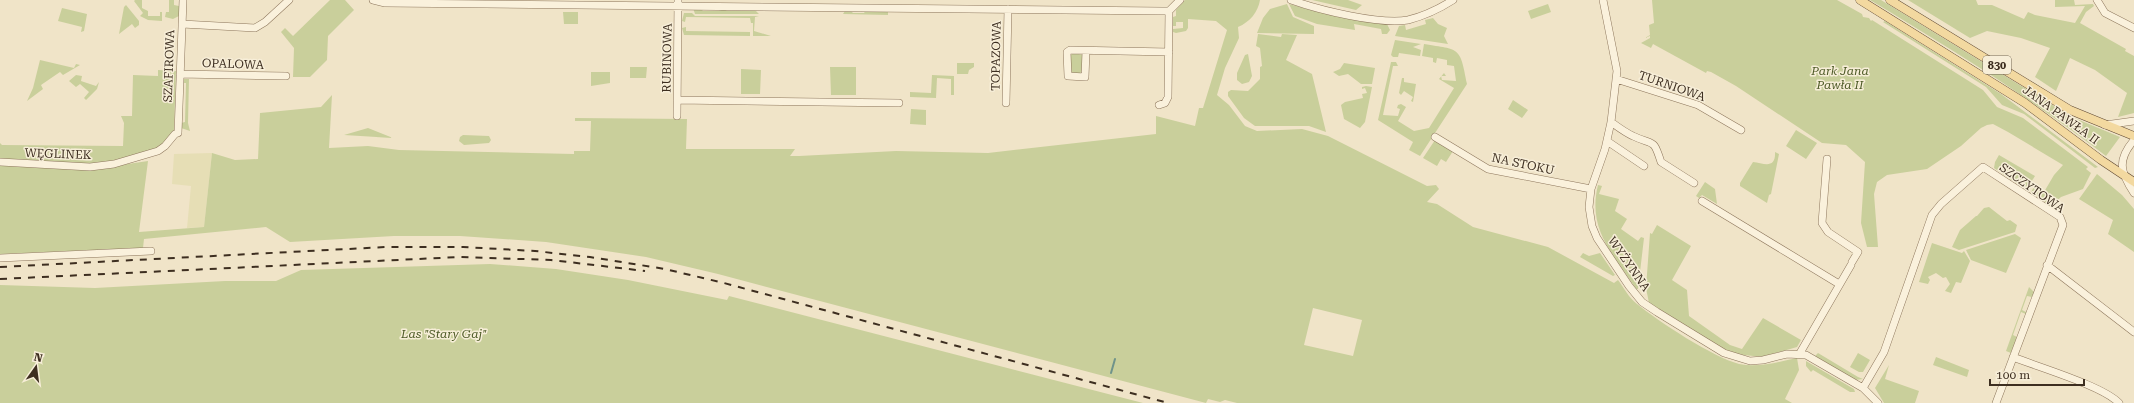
<svg xmlns="http://www.w3.org/2000/svg" width="2134" height="403" viewBox="0 0 2134 403" font-family="'Roboto Serif',serif">
<style>
.farmland{fill:#e6deb5}
.green{fill:#c9cf9b;fill-rule:evenodd}
.lines{fill:none;stroke-linecap:round;stroke-linejoin:round}
.stream{stroke:#6f938a;stroke-width:2}
.minor-casing{stroke:#8d765c;stroke-width:8}
.major-casing{stroke:#5b4430;stroke-width:9}
.minor{stroke:#faf1dc;stroke-width:7}
.major{stroke:#f3d9a0;stroke-width:8}
.rail{stroke:#3d2e20;stroke-width:2;stroke-dasharray:7 7;stroke-linecap:butt}
.labels{text-anchor:middle;dominant-baseline:central;stroke-width:3;stroke-linejoin:round;paint-order:stroke}
.shield{fill:#f7eed8;stroke:#756857;stroke-width:1}
.shield-label{font-size:11px;font-weight:bold;fill:#3d2e20}
.street-label{font-size:12px;fill:#3d2e20;stroke:#f7eed8}
.park-label{font-size:12px;font-style:italic;fill:#4d5a26;stroke:#f7eed8}
</style>
<rect width="100%" height="100%" fill="#f0e4c8"/>
<path class="farmland" d="M212,153L204,227L187,228L191,186L172,184L174,154Z"/>
<path class="green" d="M135,0H142V8L148,11V16H160V12H162V21L148,20L140,16L143,13L134,1Z
M169,0H174V5L179,6V16L173,19L165,17L166,12H169Z
M330,0H345L354,10L328,36L327,60L310,77H293L294,48L281,32L285,28L293,36Z
M1185,0H1260C1258,12 1250,22 1238,27L1239,38L1225,68L1217,95L1229,105L1245,126L1257,131L1302,129L1328,136L1427,186L1436,185L1439,189L1427,202L1437,204L1473,227L1548,247L1614,283L1618,280C1624,288 1629,298 1637,304C1659,322 1713,357 1739,364C1758,368 1778,362 1797,358L1799,370L1785,399L1792,403H1237L1225,400L1220,402L1208,399L1206,403L718,274L646,257L546,242L460,236H394L290,242L266,227L144,239L143,248L0,254V143L2,145L123,146L124,123L121,116H132L133,75L158,76V70L176,71L174,132L161,149L146,151L123,160L121,165L148,161L139,232L204,227L212,153L235,160L258,159L260,113L321,107L332,95L329,148L368,146L399,150L574,154V151H590L591,121H575V118L687,119L686,149H795L790,156H799L896,151L988,153L1156,134V116L1195,126L1199,108H1203L1227,30L1216,21L1188,19V28L1186,31L1176,33L1173,32V29L1183,28V22H1176V26H1173V17L1176,16V10ZM1313,308L1362,320L1353,356L1304,345Z
M1312,0H1348L1362,5L1356,10Z
M1652,0H1837L1862,14L1863,17L1869,18L1871,21L1872,20L1983,90L1997,107L2023,118L2088,167L2086,169L2091,173L2083,189L2061,197L2051,206L2031,192L2034,187L2044,192L2054,175L2063,165L2008,132L1993,124L1987,125L1981,128L1961,146L1927,169L1887,175L1877,182L1874,194L1878,247H1867L1861,223L1865,162L1846,145L1822,143L1736,86L1711,72L1707,71L1706,73L1653,44L1651,48L1641,43L1650,38V36L1645,38L1650,35L1649,25L1654,23Z
M1870,0H1881L2072,117L2120,137L2106,156C2031,98 1951,49 1870,0Z
M1908,0H1976L1978,5H1992L2024,19L2028,12L2035,15L2075,23L2085,6L2055,7V0H2074L2075,5L2093,4L2094,6L2086,12L2080,23L2126,49L2125,51L2134,56V113L2118,117L2127,93L2095,70L2070,58L2056,91L2035,77L2050,48L2021,38L1987,31L1970,38Z
M1287,4L1293,17L1314,26V34L1257,33L1263,18L1270,9Z
M1289,4L1315,11L1387,24L1390,30L1387,34H1382L1381,29L1354,24L1355,30L1317,24L1295,16Z
M1548,4L1551,12L1531,19L1528,11Z
M126,5L139,21V25L135,28L132,24L119,34L124,7Z
M62,8L87,14L84,31L81,32L82,27L58,21Z
M693,8H700L703,11H719L724,9L727,11H749L754,9L759,14H695Z
M850,10L853,13H864L866,10L888,11V15L843,14L845,11Z
M563,12H578V24H564Z
M684,13H692L695,16H759L755,17L754,31L771,36H753V23H751L750,18L686,17L685,22L682,21Z
M1433,18L1438,24L1447,28L1444,36L1448,44L1395,36L1399,26L1405,25L1406,30L1426,24L1425,20Z
M1885,21L2001,94L2098,167L2095,168L2024,114L2002,105L1986,87L1883,22Z
M686,27V31L750,32V36L684,35L682,28Z
M1258,34L1281,37L1282,34L1297,35L1286,60L1312,74L1326,132L1309,126H1255L1244,118L1228,96V92L1231,90L1248,91L1260,79V67L1262,66L1260,48L1256,46Z
M1395,40L1421,44L1413,47L1421,50L1420,56L1399,53L1398,57H1393L1391,55Z
M1424,44C1460,50 1460,46 1467,84L1420,156L1409,150L1413,142L1378,120L1391,62H1396L1398,66H1393L1383,115L1398,116L1400,109L1397,108L1398,105L1401,104L1406,107L1398,121L1414,131L1429,128L1454,88L1439,79L1444,73L1446,76H1441L1442,80L1456,81L1454,66L1447,65V60L1437,58L1436,63L1433,62V58L1422,56Z
M1073,53L1084,55L1083,70L1079,74H1072L1070,71L1071,55Z
M1248,54L1252,76L1249,82L1242,84L1237,80V73L1245,55Z
M40,60L74,68L76,64L80,65L63,75L60,72L41,85L43,89L27,101L33,88Z
M957,63H974V67L969,70L968,74H957Z
M1344,63L1375,68L1372,84H1361L1348,74L1339,76L1333,72L1340,69Z
M630,67H647L646,78H630Z
M830,67H856V95H831Z
M741,69L761,70L760,94H741Z
M591,72H610V83L591,86Z
M76,75L82,76L81,81L96,86L99,82L97,89L86,100L84,98L89,92L80,84L76,87L69,81Z
M932,75L954,76V95H951V79L937,78L936,98L910,97V92L931,93Z
M1402,78H1404V82L1416,84L1413,102L1411,101L1413,97L1404,91L1401,95L1399,93Z
M182,79H189L188,123L190,131L181,128V123L185,122L186,83H182Z
M1366,86L1372,87L1365,122L1360,128L1344,119L1341,105L1345,102L1363,98L1362,94L1367,93L1365,88L1362,89V87Z
M1513,100L1528,110L1522,118L1508,109Z
M911,109L926,110V125L910,124Z
M368,128L393,138L344,135Z
M1796,130L1817,143L1806,159L1786,146Z
M463,135L489,136L491,140L489,143L464,145L459,141L460,137Z
M1435,140L1453,151L1446,162L1441,159L1437,166L1423,158Z
M1775,152L1779,154L1771,194L1769,195L1767,203L1740,186V183L1753,162C1763,163 1776,170 1775,152Z
M1999,155L2035,176L2026,190L1994,168L1995,162Z
M2097,174L2122,195L2134,209V252L2108,234L2113,220L2079,199Z
M1705,182L1715,189L1717,204L1702,195L1699,198L1696,196Z
M1598,185L1602,186L1599,194L1619,199L1615,211L1627,219L1621,229L1638,241L1641,237L1644,238L1638,289H1636C1613,254 1587,229 1598,185Z
M1989,207L2007,221L2010,220L2017,225L2015,232L1959,250L1952,247L1960,230L1976,216H1977L1984,208Z
M1657,225L1691,246L1672,280L1687,290L1689,316L1730,345L1742,349L1763,318L1801,340L1797,347L1762,357L1735,354L1722,348L1649,303L1646,288L1650,233L1652,234Z
M2015,234L2021,238L2006,273L1971,260L1966,250Z
M1932,243L1962,253L1964,251L1970,261L1961,283L1956,282L1951,293L1945,291L1950,284L1946,277L1943,278L1936,273L1928,277L1930,280L1928,284L1919,282Z
M1583,253L1589,256L1600,253L1615,275L1613,276L1580,257Z
M490,264L556,269L628,280L727,300L729,296L1143,403H0V285L95,288L225,281H276L301,270Z
M2029,287L2034,292L2032,297L2027,296L2022,310L2026,312V314L2021,312L2013,335L2017,337L2011,353L2006,351Z
M1818,353L1858,377L1863,379L1855,380L1815,356Z
M1858,353L1870,360L1863,372H1859L1850,367Z
M1936,357L1969,370L1967,377L1933,365Z
M1806,361L1854,389L1855,392H1850L1813,370L1811,372L1806,366Z
M1889,365L1885,379L1919,391L1915,403H1884L1875,388Z"/>
<g class="lines">
<path class="stream" d="M1111,373L1115,359"/>
<defs>
<path id="minor" d="M373,0L385,3L1162,11H1169L1180,0
M1291,0C1319,10 1380,25 1408,20C1424,16 1439,9 1453,0
M1603,0L1617,71L1611,122L1605,149L1591,189L1589,207L1592,226L1597,238L1629,286L1642,302L1657,312L1724,353L1750,361L1763,360L1787,354L1806,355L1863,388L1878,403
M2097,0L2105,13L2134,28
M182,24L255,28L265,22L289,0
M1086,51L1085,77L1068,76L1067,52L1070,50L1169,52
M180,74L286,76
M1616,79L1698,105L1741,130
M677,100L899,103
M1006,103L1008,9
M1159,105L1165,103L1168,97L1169,11
M677,116L678,0
M1611,122C1618,127 1626,133 1633,136C1654,146 1653,137 1661,162L1694,183
M2105,125L2134,121
M1435,137L1488,169L1591,189
M2134,140C2117,160 2120,172 2134,193
M1607,141L1644,166
M1827,159L1822,223L1828,232L1858,252L1852,262
M0,162L90,167L114,164L158,151L165,146L175,134L178,133L183,0
M1702,201L1839,284
M0,258L151,251
M2047,265L2134,332
M1800,353L1851,265
M2013,357C2038,367 2103,386 2119,403
M1863,388L1884,352L1932,215L1941,204L1983,167L2060,217L2063,225L1996,403"/>
<path id="major" d="M1860,0L2025,103L2101,160L2134,182
M1890,0L2070,110L2134,136"/>
</defs>
<use href="#minor" class="minor-casing"/>
<use href="#major" class="major-casing"/>
<use href="#minor" class="minor"/>
<use href="#major" class="major"/>
<path class="rail" d="M0,267L386,247H463L535,251L590,257L665,269L724,283L1168,403
M0,279L460,257L551,260L645,271"/>
</g>
<g class="labels">
<rect class="shield" x="1983" y="56" width="28" height="18" rx="3"/>
<g class="shield-label">
<text x="1997" y="65">830</text>
</g>
<g class="street-label">
<text transform="translate(996 56) rotate(-89)">TOPAZOWA</text>
<text transform="translate(667 58) rotate(-89)">RUBINOWA</text>
<text transform="translate(233 64) rotate(2)">OPALOWA</text>
<text transform="translate(169 66) rotate(-88)">SZAFIROWA</text>
<text transform="translate(1672 86) rotate(19)">TURNIOWA</text>
<text transform="translate(2061 115) rotate(36)">JANA PAWŁA II</text>
<text transform="translate(58 154) rotate(2)">WĘGLINEK</text>
<text transform="translate(1523 164) rotate(12)">NA STOKU</text>
<text transform="translate(2032 188) rotate(35)">SZCZYTOWA</text>
<text transform="translate(1629 264) rotate(55)">WYŻYNNA</text>
</g>
<g class="park-label">
<text x="1840" y="71">Park Jana<tspan x="1840" dy="14">Pawła II</tspan></text>
<text x="444" y="334">Las "Stary Gaj"</text>
</g>
</g>
<g transform="translate(36 367) rotate(14)" stroke="#f7eed8" stroke-width="3" paint-order="stroke">
<path d="M0-3L7 15L0 10L-7 15Z" fill="#3d2e20"/>
<text y="-6" font-size="11" font-weight="bold" text-anchor="middle" fill="#3d2e20">N</text>
</g>
<path d="M1990 379v6h94v-6" fill="none" stroke="#3d2e20" stroke-width="2"/>
<text x="1996" y="379" font-size="12" fill="#3d2e20" stroke="#f7eed8" stroke-width="3" paint-order="stroke">100 m</text>
</svg>
